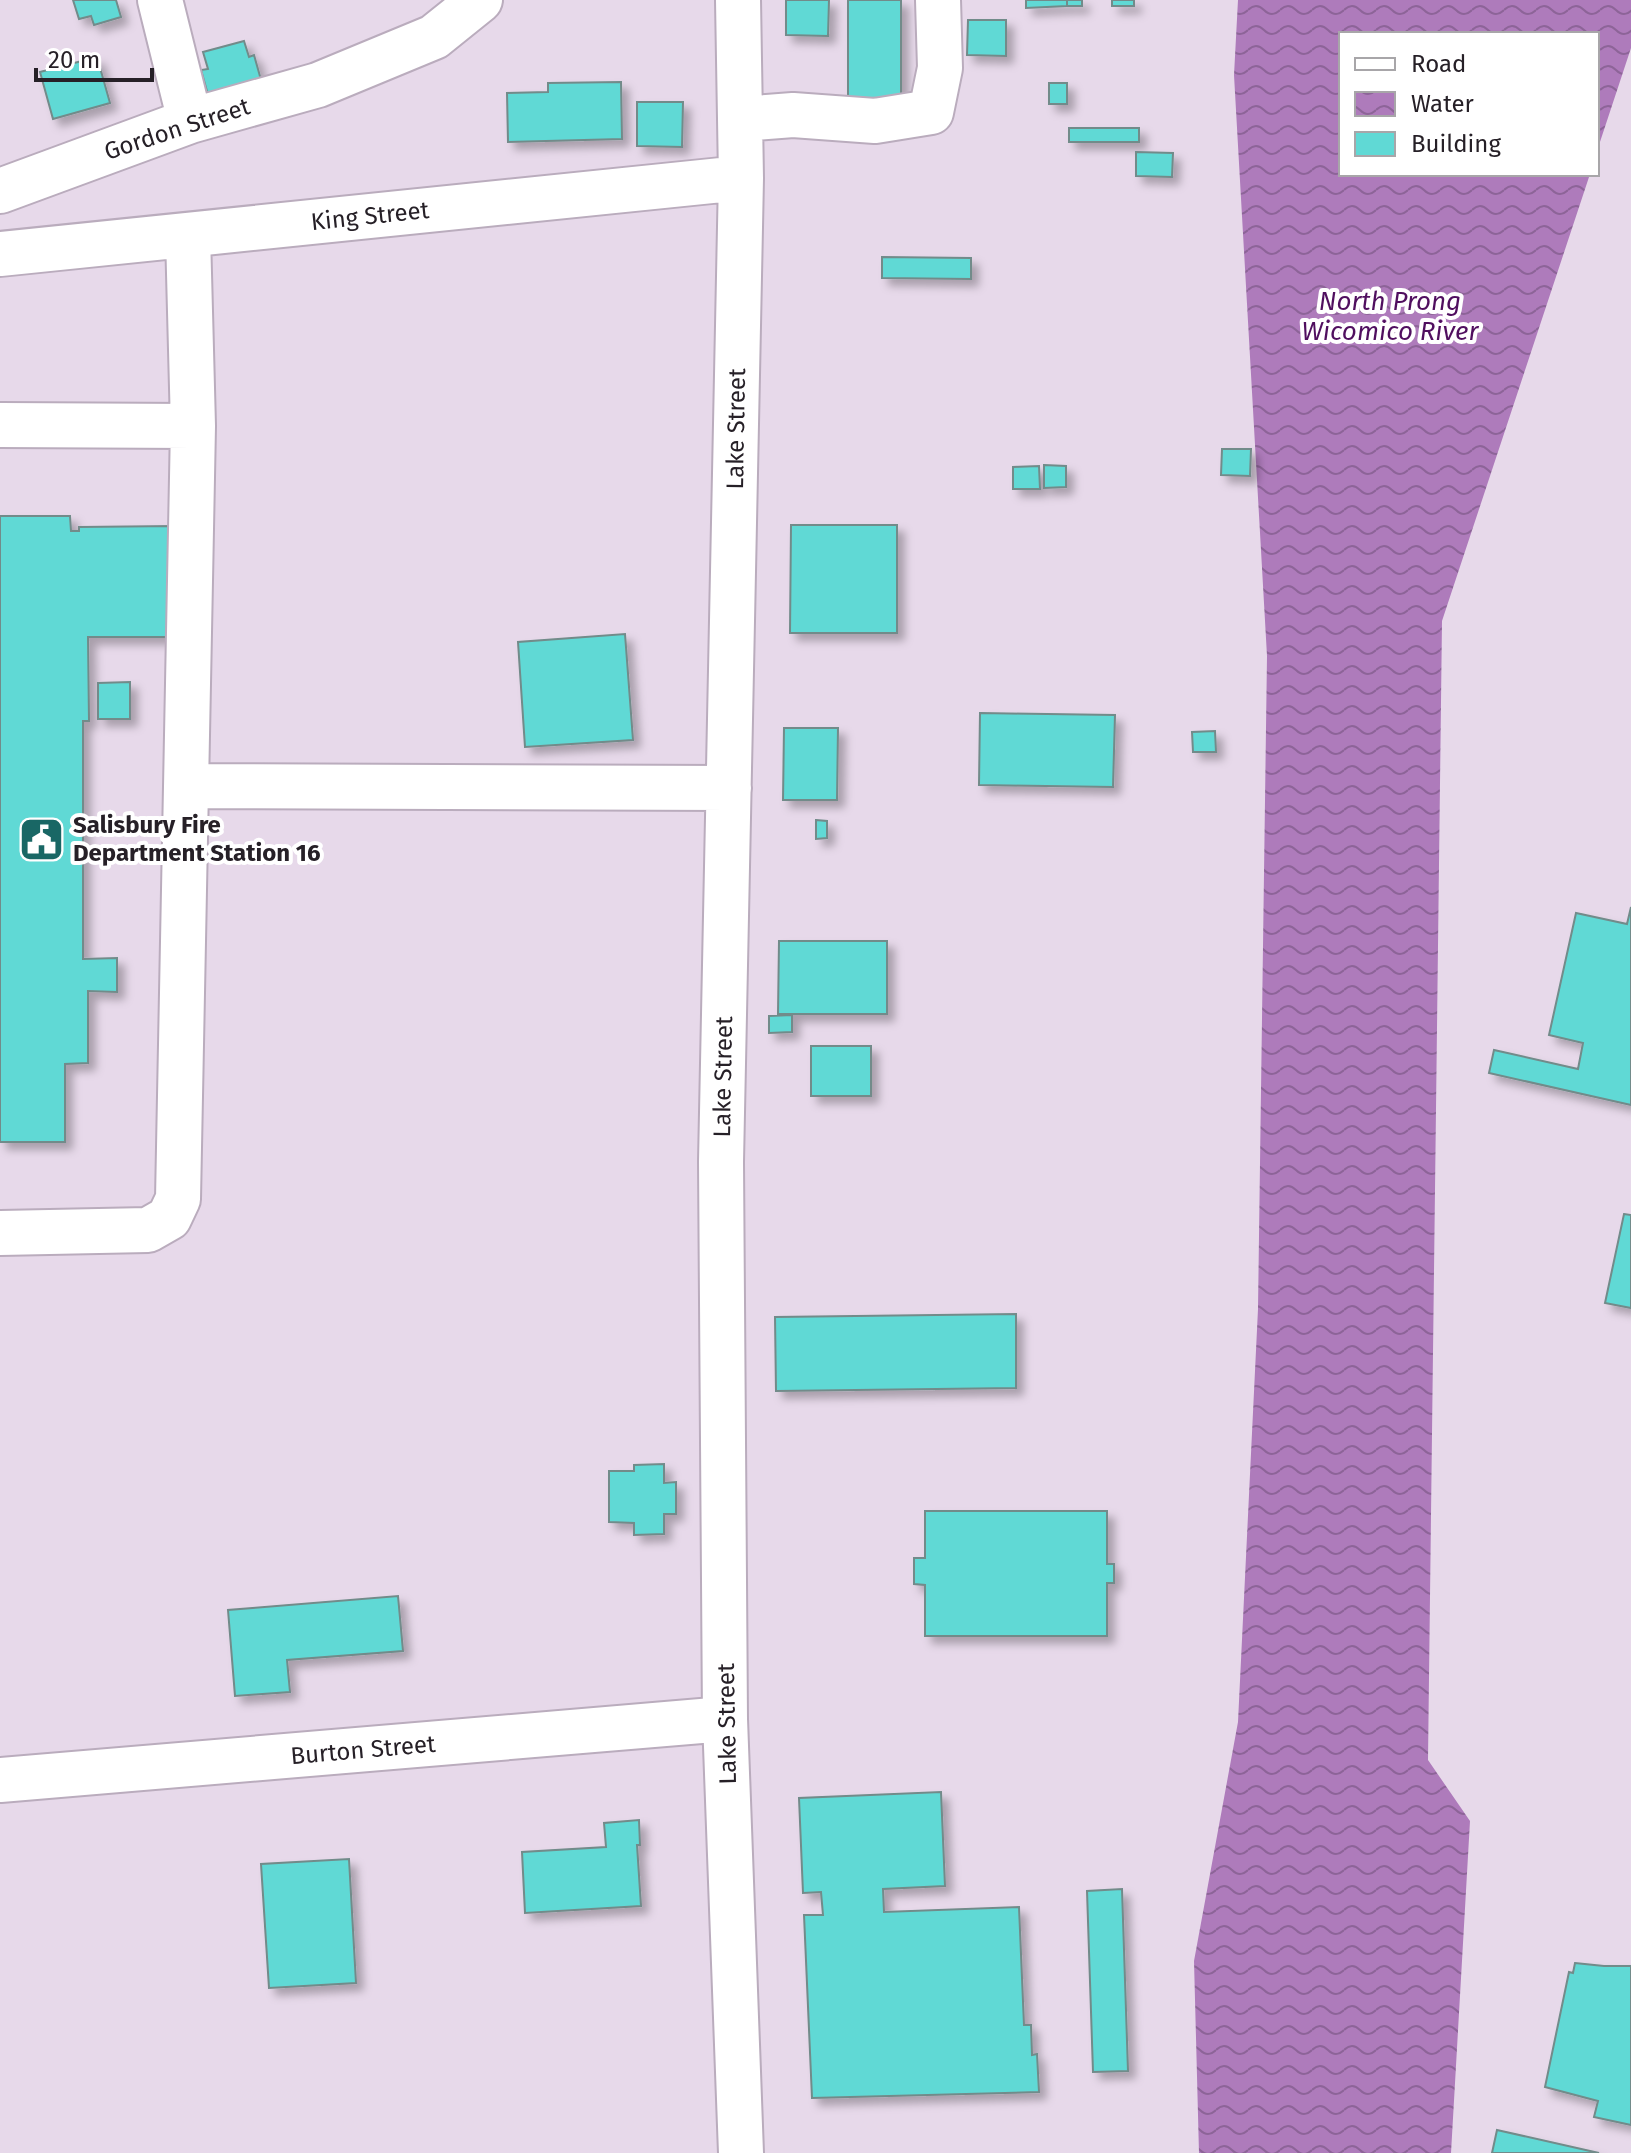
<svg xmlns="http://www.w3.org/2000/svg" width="1631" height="2153" viewBox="0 0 1631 2153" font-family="'Fira Sans',sans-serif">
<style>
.water{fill:url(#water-waves)}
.building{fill:#60d9d5;stroke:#728b8a;stroke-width:2;filter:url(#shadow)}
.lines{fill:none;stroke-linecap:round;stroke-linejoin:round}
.minor-casing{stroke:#baacbd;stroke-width:48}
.minor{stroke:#fff;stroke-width:44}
.labels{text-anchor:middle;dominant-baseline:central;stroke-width:8;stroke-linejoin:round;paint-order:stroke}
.street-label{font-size:24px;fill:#262027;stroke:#fff}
.poi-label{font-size:24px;font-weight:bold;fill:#262027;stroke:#fff;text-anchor:start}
.water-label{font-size:26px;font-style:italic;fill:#500f5f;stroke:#fff}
</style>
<defs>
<pattern id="water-waves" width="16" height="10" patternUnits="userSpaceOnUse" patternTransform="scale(2)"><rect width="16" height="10" fill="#ae7bbb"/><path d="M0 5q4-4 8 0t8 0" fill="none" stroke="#8d6498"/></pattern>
<filter id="shadow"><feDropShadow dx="7" dy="7" stdDeviation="4" flood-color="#0004"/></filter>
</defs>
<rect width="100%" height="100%" fill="#e7d9ea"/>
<path class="water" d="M1238,0H1631V48L1597,151V34H1341V174H1590L1442,621L1428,1760L1470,1821L1451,2153H1199L1194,1961L1238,1722L1258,1309L1267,656L1234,75Z"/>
<path class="building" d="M73,0H116L121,17L94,25L91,16L79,19Z
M786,0H829L828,36L786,35Z
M848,0H901V108L848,109Z
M1026,0H1067V6L1026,8Z
M1067,0H1082V6H1067Z
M1112,0H1134V6H1112Z
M968,20H1006V56L967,55Z
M244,41L249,57L254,55L263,87L210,102L201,70L208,69L203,52Z
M97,57L110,103L53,119L40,72Z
M621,82L622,139L508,142L507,93L548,92V83Z
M1049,83H1067V104H1049Z
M637,102H683L682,147L637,146Z
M1069,128H1139V142H1069Z
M1136,152L1173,153L1172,177L1136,176Z
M882,257L971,258V279L882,278Z
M1222,449H1251L1250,476L1221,475Z
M1044,465L1066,466V487L1044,488Z
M1039,466L1040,489H1013V467Z
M0,516H70L71,531H79V527L174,526L175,637H88L89,721H83V959L117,958V992L88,991V1063L65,1064V1142H0Z
M791,525H897V633H790Z
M625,634L633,740L525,747L518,642Z
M130,682V719H98V683Z
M980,713L1115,715L1113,787L979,785Z
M784,728H838L837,800H783Z
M1215,731L1216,752H1193L1192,732Z
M816,820L827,821V838L816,839Z
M1631,907V1105L1489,1073L1494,1050L1578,1069L1583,1043L1549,1035L1576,913L1627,924Z
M779,941H887V1014H778Z
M792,1015V1032L769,1033V1016Z
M811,1046H871V1096H811Z
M1624,1214L1631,1215V1308L1605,1303Z
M1016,1314V1388L776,1391L775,1317Z
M664,1464V1483L676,1482V1514H664V1534L634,1535V1523L609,1522V1471H634V1465Z
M925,1511H1107V1564H1114V1583H1107V1636H925V1585L914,1584V1558H925Z
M398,1596L403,1651L287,1660L290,1692L235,1696L228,1610Z
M941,1792L945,1886L883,1889L884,1912L1019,1907L1024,2025H1031L1032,2055L1037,2054L1039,2092L812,2098L804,1915H823L821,1892L803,1893L799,1798Z
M941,1792L945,1886L883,1889L884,1912L1019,1907L1024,2025H1031L1032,2055L1037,2054L1039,2092L812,2098L804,1915H823L821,1892L803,1893L799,1798Z
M639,1820L640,1845H637L641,1906L525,1913L522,1852L606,1847L604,1823Z
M349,1859L356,1983L269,1988L261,1864Z
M1122,1889L1128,2071L1093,2072L1087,1891Z
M1575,1963L1604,1966H1631V2125L1594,2117L1598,2101L1545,2087L1569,1972L1573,1973Z
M1497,2130L1599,2153H1492Z"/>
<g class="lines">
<defs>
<path id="minor" d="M160,0L190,121
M738,0L741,178L721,1162L725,1719L741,2153
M740,119L793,115L875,121L931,112L940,68L938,0
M0,191L190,121L318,85L434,37L480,0
M188,235L193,426
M0,254L741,178
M0,425L193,426L178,1199L169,1218L148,1230L0,1233
M186,786L729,788
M0,1780L725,1719"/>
</defs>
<use href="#minor" class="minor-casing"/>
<use href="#minor" class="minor"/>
</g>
<defs>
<symbol id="civic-square" viewBox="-11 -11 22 22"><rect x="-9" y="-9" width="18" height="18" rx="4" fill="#196765" stroke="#fff"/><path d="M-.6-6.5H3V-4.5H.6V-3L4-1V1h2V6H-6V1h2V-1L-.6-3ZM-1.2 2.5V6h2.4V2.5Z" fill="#fff"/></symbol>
</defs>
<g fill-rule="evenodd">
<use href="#civic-square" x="16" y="814" width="51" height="51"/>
</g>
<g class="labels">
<g class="street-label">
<text transform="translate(177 129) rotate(-18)">Gordon Street</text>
<text transform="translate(370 216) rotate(-6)">King Street</text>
<text transform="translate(736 429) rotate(-89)">Lake Street</text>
<text transform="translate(723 1077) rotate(-89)">Lake Street</text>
<text transform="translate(727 1724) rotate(-91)">Lake Street</text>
<text transform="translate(363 1750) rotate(-5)">Burton Street</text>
</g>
<g class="poi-label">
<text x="73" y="825">Salisbury Fire<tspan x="73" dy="28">Department Station 16</tspan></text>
</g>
<g class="water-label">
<text x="1390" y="301">North Prong<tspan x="1390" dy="30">Wicomico River</tspan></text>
</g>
</g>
<rect x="1339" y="32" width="260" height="144" fill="#ffffff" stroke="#a8a6a9" stroke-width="2"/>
<rect x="1355" y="58" width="40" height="12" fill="#ffffff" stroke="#a8a6a9" stroke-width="2"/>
<text x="1411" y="72" font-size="24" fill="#262027">Road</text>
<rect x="1355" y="92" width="40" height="24" fill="url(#water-waves)" stroke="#a8a6a9" stroke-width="2"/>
<text x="1411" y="112" font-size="24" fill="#262027">Water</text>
<rect x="1355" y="132" width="40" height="24" fill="#60d9d5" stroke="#a8a6a9" stroke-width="2"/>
<text x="1411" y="152" font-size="24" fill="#262027">Building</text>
<path d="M36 68v12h116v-12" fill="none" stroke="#262027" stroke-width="4"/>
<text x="48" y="68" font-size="24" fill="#262027" stroke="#ffffff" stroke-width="6" paint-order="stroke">20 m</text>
</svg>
